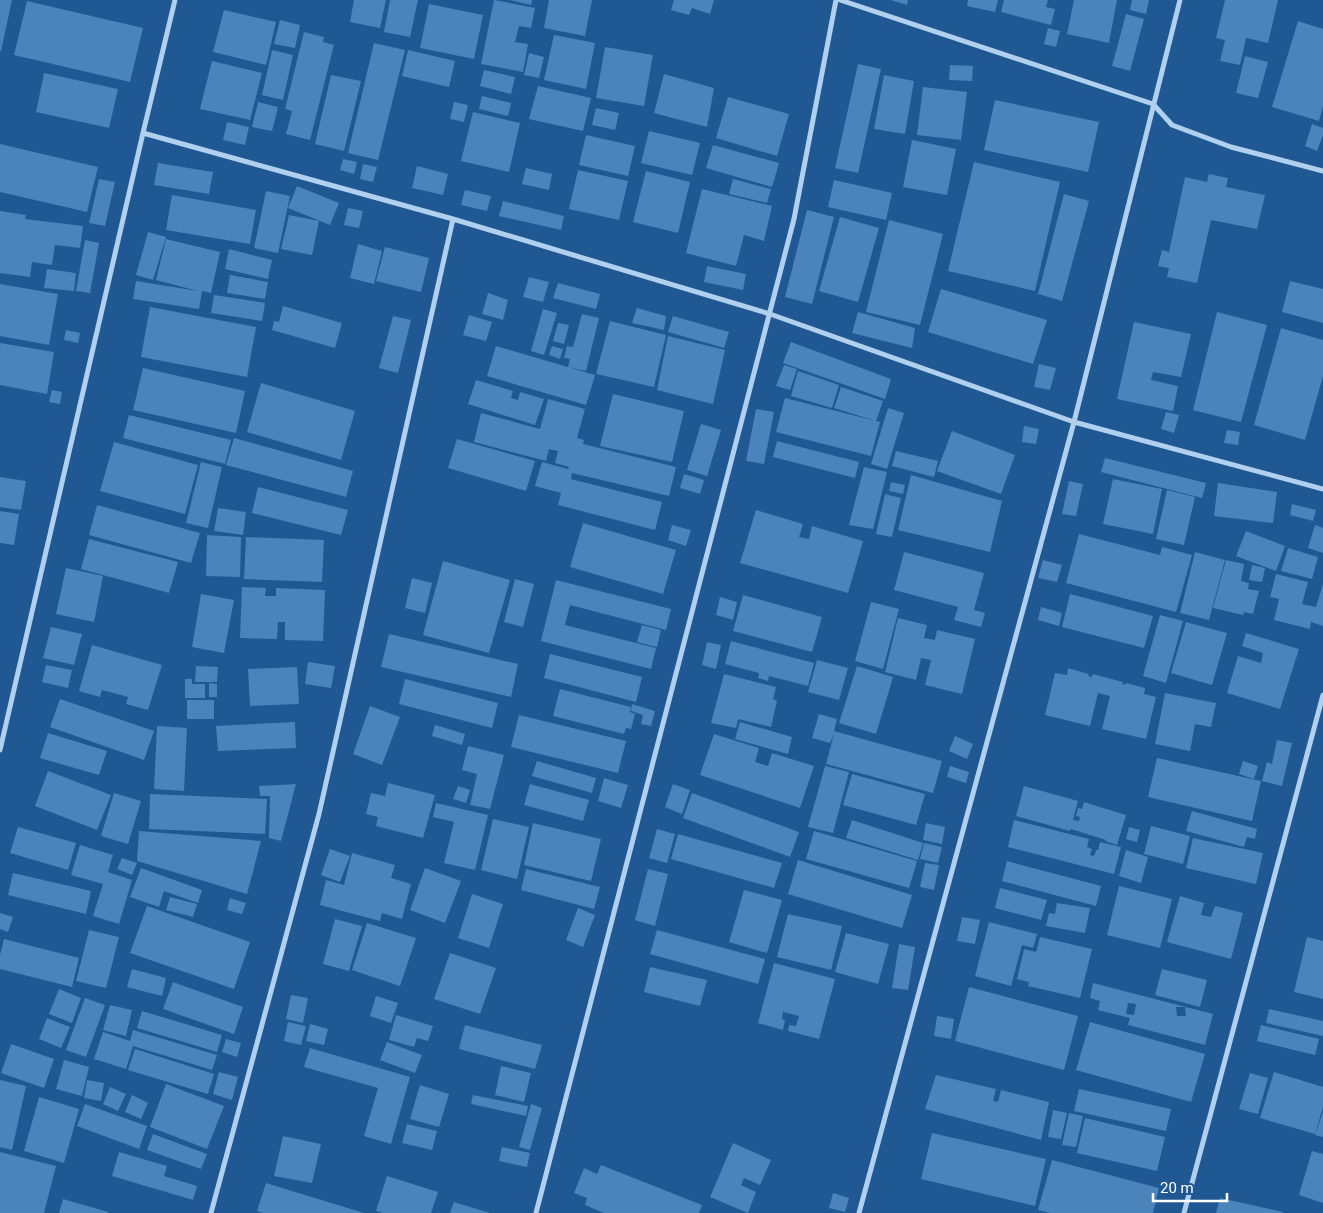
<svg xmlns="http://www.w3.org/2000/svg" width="1323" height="1213" viewBox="0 0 1323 1213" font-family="Roboto,sans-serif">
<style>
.building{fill:#4b84bb;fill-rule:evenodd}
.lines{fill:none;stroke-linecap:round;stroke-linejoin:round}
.minor{stroke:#b0d0ee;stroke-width:5}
</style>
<rect width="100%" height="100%" fill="#1f5892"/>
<path class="building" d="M0,0H12L1,51H0Z
M354,0H386L380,28L350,22Z
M390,0H418L410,37L384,32Z
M494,0L535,8L531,28L519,26L515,42L528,44L523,72L481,64Z
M510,0H532L531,5Z
M549,0H592L585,36L544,28Z
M674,0H714L710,14L692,8L689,15L671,10Z
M891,0H908L907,5Z
M968,0H998L995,12L967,6Z
M1004,0H1048L1046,7L1055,9L1051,25L1001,12Z
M1074,0H1117L1109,43L1067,34Z
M1132,0H1149L1146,14L1130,10Z
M1225,0H1278L1268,43L1246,38L1240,65L1220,61L1225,40L1216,38Z
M27,1L143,28L130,82L14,55Z
M429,4L483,15L474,59L420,48Z
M224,10L276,22L266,65L213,52Z
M1126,14L1144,19L1130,71L1112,66Z
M280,20L300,25L295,48L274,44Z
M1298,21L1323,29V106L1319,121L1272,107Z
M1048,28L1060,31L1056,47L1044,44Z
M304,32L324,37L323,42L334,45L310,140L286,134L292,111L285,109Z
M554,35L595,43L586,89L544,80Z
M374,43L405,50L378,160L348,153Z
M605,47L653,55L644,106L596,98Z
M272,50L293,55L283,100L262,95Z
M408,50L455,61L449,87L402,76Z
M529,53L544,57L539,78L524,75Z
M1245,56L1268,62L1258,98L1236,93Z
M212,61L262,73L250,120L200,109Z
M858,64L881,69L858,173L835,168Z
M950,65L973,66L972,81L949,80Z
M484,70L515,77L511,94L480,86Z
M44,73L118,89L109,128L36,112Z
M664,74L714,88L707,127L654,113Z
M331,75L361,81L344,151L315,144Z
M884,75L914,81L905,134L874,129Z
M538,86L591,98L583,131L529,119Z
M923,87L967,92L961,140L917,135Z
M482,96L511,103L508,116L479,109Z
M728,97L789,114L777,156L716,138Z
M995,100L1099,122L1088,172L984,150Z
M258,102L278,107L272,131L252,127Z
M454,102L468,105L464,122L450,119Z
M596,108L619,113L615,130L592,125Z
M473,112L520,123L509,172L461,161Z
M227,122L249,127L245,145L223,140Z
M1312,124L1323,128V135L1317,151L1305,146Z
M649,131L700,143L692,175L641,163Z
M586,135L635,146L628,176L579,165Z
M912,140L956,149L947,195L903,187Z
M0,144L98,167L87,212L0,192Z
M713,145L779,163L772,187L706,168Z
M343,159L357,162L354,174L340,170Z
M974,162L1060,182L1035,291L948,271Z
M158,163L213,172L209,194L154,185Z
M363,164L377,167L373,182L360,179Z
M417,166L448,174L443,195L412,188Z
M526,168L552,174L549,190L522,184Z
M578,170L628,181L619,220L569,209Z
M646,171L690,182L678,233L633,222Z
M1209,174L1228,178L1226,187L1265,195L1257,229L1211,220L1197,283L1167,277L1169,268L1158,266L1162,250L1169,252L1185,177L1207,182Z
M99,179L115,182L105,226L89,223Z
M733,179L771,189L767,203L729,194Z
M834,180L892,193L886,220L828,207Z
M297,186L339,203L330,225L288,208Z
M702,189L772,206L764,241L744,235L736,266L686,253Z
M465,190L491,196L487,211L461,205Z
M266,191L290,196L278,253L254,248Z
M1064,194L1089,201L1062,301L1038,294Z
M172,195L256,210L250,244L166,230Z
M503,201L564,216L561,230L499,216Z
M348,208L363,211L359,228L344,225Z
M807,210L834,217L812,304L785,297Z
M0,211L26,215L25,219L83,226L80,248L55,245L52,265L32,262L30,277L0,273Z
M289,215L319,221L312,255L281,249Z
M840,217L879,228L858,302L819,291Z
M889,220L943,234L920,325L866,312Z
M148,232L166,237L153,280L136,275Z
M166,239L220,252L211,293L202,291L199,309L133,299L136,281L198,291L156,280Z
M85,240L99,243L90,293L76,291Z
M358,244L382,251L374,284L350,278Z
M385,247L429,258L421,292L376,281Z
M229,249L272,260L268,279L225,269Z
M707,266L746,274L743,290L704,282Z
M47,269L76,273L74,291L44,288Z
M230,275L268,282L265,299L227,293Z
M529,277L549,282L543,302L523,297Z
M1290,281L1323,289V323L1282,312Z
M558,283L600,294L596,309L553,298Z
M0,284L58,294L49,345L0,336Z
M941,289L1047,320L1033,364L928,332Z
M488,293L508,300L503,320L482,314Z
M214,295L265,303L262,321L211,313Z
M283,306L342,323L335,348L272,330L274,321L279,322Z
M150,307L256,327L247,377L141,357Z
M637,308L666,316L664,330L632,323Z
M543,309L557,313L544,355L531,351Z
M858,312L915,328L912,348L852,333Z
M1217,312L1267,325L1241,422L1193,410Z
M582,314L599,318L586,371L568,367L570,359L564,358L567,346L573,347Z
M469,315L492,322L486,341L463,335Z
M393,316L411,320L398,373L379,368Z
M673,316L729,332L724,348L668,332Z
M610,321L666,335L654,387L596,374Z
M1134,322L1191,334L1181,377L1153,372L1151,380L1178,386L1173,411L1117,399Z
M558,323L569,325L564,344L553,341Z
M1281,328L1323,340V376L1305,440L1254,425Z
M66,330L80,333L78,343L64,340Z
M668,336L725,350L713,404L657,390Z
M791,342L891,379L885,399L783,363Z
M0,343L54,352L47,394L0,385Z
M496,346L595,375L586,405L487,376Z
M552,346L563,349L560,359L549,355Z
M1039,364L1056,368L1050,390L1034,387Z
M784,365L797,369L790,390L776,386Z
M143,368L245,391L236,433L133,410Z
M798,371L839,385L832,408L791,396Z
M476,380L513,391L511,398L518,400L520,392L544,399L535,425L468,404Z
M261,383L355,411L341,460L247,432Z
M841,387L883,401L876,421L834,408Z
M52,390L62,392L60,404L49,402Z
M613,394L684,411L672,462L600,446Z
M785,398L880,422L871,456L776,432Z
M548,399L585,409L577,438L584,440L583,444L676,467L669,496L572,473L571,479L662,502L655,530L558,505L561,493L535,486L542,462L568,469L569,467L555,463L558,451L549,449L546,461L474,442L481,413L540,429Z
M888,408L904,413L887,469L871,464Z
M756,409L774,412L764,464L746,461Z
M1166,412L1179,415L1174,433L1161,429Z
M129,415L231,440L225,464L123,438Z
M701,424L721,430L707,476L687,470Z
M1024,426L1039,429L1036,444L1022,442Z
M1227,430L1240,432L1238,445L1224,443Z
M952,431L1015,455L1001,494L937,471Z
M234,438L353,471L346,497L226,465Z
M457,439L535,461L526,491L448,468Z
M777,441L859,462L855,478L773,457Z
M114,442L198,465L185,514L100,491Z
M896,451L938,461L934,477L892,466Z
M1105,458L1206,483L1202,498L1101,472Z
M201,462L222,467L208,528L186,523Z
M864,467L887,472L873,529L849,525Z
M684,474L704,480L700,494L680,488Z
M911,475L1002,501L990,552L898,530Z
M0,477L26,481L21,510L0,507Z
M1113,479L1162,489L1153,534L1103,524Z
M1069,481L1083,484L1076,516L1062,514Z
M891,482L905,485L903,494L889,491Z
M1218,483L1277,492L1273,523L1214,516Z
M258,487L348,510L341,535L252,513Z
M1167,490L1195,497L1184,545L1156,539Z
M885,494L901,498L892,537L876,534Z
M1292,504L1316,510L1313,521L1290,515Z
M97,505L200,533L191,563L89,535Z
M218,508L246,512L243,535L214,531Z
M756,510L803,524L799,537L809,539L812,526L863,541L848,593L740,563Z
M0,511L19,514L14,545L0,543Z
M583,523L676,550L663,594L570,567Z
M672,525L691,530L686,546L668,540Z
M1315,525L1323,528V553L1308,548Z
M1246,531L1285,546L1276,571L1236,556Z
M1079,534L1160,555L1162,547L1192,555L1176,612L1066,583Z
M207,535L241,537L240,577L206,576Z
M246,537L324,540L322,582L244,579Z
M89,539L178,562L169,593L81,569Z
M1288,548L1318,557L1312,579L1281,571Z
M904,552L984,573L974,610L985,613L981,627L954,620L958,607L894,590Z
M1195,552L1225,560L1209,620L1180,613Z
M1043,560L1062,565L1057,582L1038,578Z
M1226,560L1244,564L1241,581L1249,583L1248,589L1259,591L1253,614L1244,612L1243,615L1213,608Z
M443,561L510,580L489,653L423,635Z
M1252,565L1265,568L1262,582L1249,580Z
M66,568L103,576L94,622L56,614Z
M1276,574L1308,582L1302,604L1316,607L1323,584V626L1311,622L1310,629L1274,620L1279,599L1270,597Z
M412,578L432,583L425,613L405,608Z
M515,579L534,584L523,627L504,622Z
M556,580L671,609L666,630L570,605L565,625L656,648L651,669L541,641Z
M242,587L266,588L265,596H276V588L325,590L323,641L285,640V622H278L277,639L240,638Z
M201,594L234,600L224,653L192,647Z
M1070,594L1153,616L1144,648L1062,627Z
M743,595L822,617L812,652L733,631Z
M720,597L737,602L733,620L716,615Z
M871,602L899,609L883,669L855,661Z
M1041,607L1062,613L1059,626L1038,620Z
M1160,615L1183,621L1166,683L1143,676Z
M898,618L927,625L924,638L935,640L937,630L975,639L962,694L925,685L931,660L921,658L916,680L885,672Z
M1186,622L1227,633L1212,685L1171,673Z
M642,625L661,630L657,647L637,642Z
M51,627L82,634L74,665L43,658Z
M1246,633L1299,649L1280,709L1227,693L1238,656L1261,663L1263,653L1242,646Z
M389,634L518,664L511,697L381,667Z
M731,641L814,663L808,686L769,676L768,681L758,678L759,673L725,664Z
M707,642L721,645L716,669L702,665Z
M92,645L162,665L148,710L126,704L128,697L102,690L100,697L79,691Z
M550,654L642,677L636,702L544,678Z
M817,660L848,668L839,700L808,692Z
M308,662L335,666L331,688L305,684Z
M46,665L72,670L68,688L42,682Z
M196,666L218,667L217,682H195Z
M857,666L893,677L876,734L839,723Z
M297,667L299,704L250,706L248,669Z
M1068,668L1089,674L1088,676L1092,677L1093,674L1123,682L1122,684L1125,685L1126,683L1145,688L1144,694L1156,697L1146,739L1102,729L1110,696L1098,693L1090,726L1045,715L1055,673L1067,675Z
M724,674L776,687L773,699L777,701L771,727L738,719L736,728L711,723Z
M185,679H192V684H205V698H185Z
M405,679L498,703L492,728L399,704Z
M209,683L217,684V697H209Z
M560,689L631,707L630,712L635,714L631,729L626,728L624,734L553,716Z
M1165,693L1216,703L1211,727L1195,724L1190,751L1155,744Z
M60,699L154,731L144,760L50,727Z
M187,700H214V719H187Z
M632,704L655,711L651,726L641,724L643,715L631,711Z
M370,706L400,717L382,765L353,754Z
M819,714L837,719L834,731L942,761L933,793L826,764L834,734L830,743L812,738Z
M519,715L626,741L618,773L511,747Z
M295,722L296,748L218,751L216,726Z
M740,722L792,737L788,754L735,739Z
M435,725L465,734L462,745L432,736Z
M157,726L187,728L184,791L154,789Z
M48,733L107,751L99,775L40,758Z
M714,734L759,748L755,762L768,766L772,753L814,766L800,808L700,775Z
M955,736L973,744L967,759L949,751Z
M1277,740L1292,743L1282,786L1262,781L1267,762L1272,764Z
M468,746L504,755L490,809L470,805L477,774L462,770Z
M1157,758L1261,781L1252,821L1148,797Z
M537,761L596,778L592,793L532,776Z
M1243,761L1258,766L1254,779L1239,774Z
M825,766L849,772L833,833L808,827Z
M950,766L969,772L966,783L947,777Z
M48,771L111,795L97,830L35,806Z
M852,774L925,794L916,825L843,805Z
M604,778L628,785L621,808L598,801Z
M388,783L435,795L423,838L376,826L378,817L366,814L371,793L385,796Z
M296,784L281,841L269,838L270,796H260L259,786Z
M530,784L589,800L583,821L524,805Z
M673,784L690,790L682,814L665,807Z
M458,786L470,790L466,803L453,799Z
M1024,786L1078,801L1073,820L1079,821L1080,817L1076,816L1078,808L1082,809L1084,802L1126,815L1117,845L1105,841L1106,840L1071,829L1070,831L1016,816Z
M114,793L141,801L128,844L101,836Z
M692,793L799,832L790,857L683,818Z
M150,794L267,799L265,834L149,829Z
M436,803L488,815L475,870L444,863L454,822L433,817Z
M1192,811L1257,829L1255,839L1247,837L1244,847L1186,831Z
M493,819L529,827L517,879L481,870Z
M852,820L923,843L918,860L846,838Z
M1014,820L1089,839L1087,847L1092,849L1090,855L1094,856L1096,850H1098L1100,842L1121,847L1114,874L1008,847Z
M533,823L601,839L591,881L524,865Z
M926,823L945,827L942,844L923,840Z
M1151,826L1190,836L1183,864L1144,854Z
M18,827L76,843L68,870L10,853Z
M1129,827L1140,830L1137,842L1126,839Z
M657,829L675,834L667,863L649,858Z
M139,831L261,841L247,894L137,861Z
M814,831L917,861L909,888L806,859Z
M678,834L782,863L774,888L671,859Z
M1193,838L1263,853L1256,884L1186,868Z
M924,843L942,847L938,863L920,859Z
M80,845L113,855L108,872L132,880L119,924L93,916L103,884L71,875Z
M330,849L350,856L340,882L321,875Z
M1126,850L1148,857L1141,883L1119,876Z
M352,853L395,865L391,878L411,884L402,919L382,913L380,921L320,905L326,880L344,885Z
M122,858L137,863L132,875L117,869Z
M798,860L912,895L902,928L788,894Z
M1007,861L1101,886L1096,906L1002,881Z
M925,863L939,865L934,890L920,887Z
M141,868L202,890L198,903L164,891L159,907L130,897Z
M425,868L461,881L445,923L410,910Z
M526,869L600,887L594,909L521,890Z
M648,869L668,874L655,926L635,920Z
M13,873L91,891L86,914L8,895Z
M1119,886L1172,899L1160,948L1107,935Z
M1000,888L1047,900L1041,920L995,908Z
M744,890L782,900L767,953L729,942Z
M472,894L503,904L489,948L458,938Z
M1180,896L1204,903L1201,915L1211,917L1215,906L1243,913L1231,959L1167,942Z
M170,897L197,904L193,917L166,910Z
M230,898L246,903L242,914L227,910Z
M1057,903L1090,908L1085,933L1046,926L1049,913L1055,914Z
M147,906L250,942L234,989L130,953Z
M578,908L595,915L583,947L566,940Z
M0,913L13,917L8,932L0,929Z
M788,914L842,926L831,970L777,957Z
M962,917L980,920L975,944L957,941Z
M335,919L362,926L349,971L323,964Z
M989,922L1037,934L1033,948L1022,945L1011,986L975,976Z
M367,923L416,938L400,986L352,970Z
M89,930L119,937L106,988L76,981Z
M657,930L765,959L758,984L650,954Z
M846,933L889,944L878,984L835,972Z
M1040,937L1092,949L1080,998L1028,986L1029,982L1017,979L1024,949L1036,952Z
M1307,937L1323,941V999L1294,992Z
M4,939L79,958L72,987L0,969V955Z
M899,944L915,947L908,990L892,988Z
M450,953L496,968L480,1014L434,999Z
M774,963L835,979L819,1039L788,1031L789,1025L796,1026L799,1016L783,1012L782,1019L785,1020L783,1030L758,1023Z
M650,967L707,980L700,1006L644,992Z
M132,969L166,978L162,996L127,987Z
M1162,969L1207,980L1200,1007L1155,995Z
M173,982L243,1007L234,1034L163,1009Z
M1093,983L1213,1014L1205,1045L1128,1025L1130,1018L1098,1010L1100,1001L1090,998ZM1128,1003L1136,1004L1134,1015L1126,1014ZM1176,1007H1185L1186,1016H1177Z
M969,987L1078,1016L1064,1070L955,1041Z
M59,989L81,998L72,1023L49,1014Z
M291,995L308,998L303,1023L286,1019Z
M376,996L398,1003L391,1023L370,1016Z
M85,998L105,1005L86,1057L66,1050Z
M110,1005L132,1010L126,1036L103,1030Z
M1269,1009L1323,1021V1036L1266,1023Z
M142,1011L222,1035L217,1052L137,1028Z
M396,1015L433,1026L428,1041L417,1038L414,1047L389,1040Z
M937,1016L954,1019L951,1039L934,1036Z
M47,1018L70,1027L61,1048L39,1039Z
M288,1022L306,1026L301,1045L284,1041Z
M1090,1022L1205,1054L1191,1102L1076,1070Z
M310,1024L328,1029L324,1045L306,1041Z
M465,1025L542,1045L535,1069L459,1049Z
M1261,1025L1319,1039L1315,1055L1257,1041Z
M133,1030L217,1055L212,1070L133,1046L126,1069L94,1059L103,1032L130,1041Z
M226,1039L241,1043L237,1057L222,1052Z
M387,1042L422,1055L415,1073L380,1060Z
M11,1044L54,1059L44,1088L1,1073Z
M310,1048L410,1077L391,1144L364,1136L378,1088L304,1067Z
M135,1049L214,1074L208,1094L128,1070Z
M64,1060L89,1067L82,1096L56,1089Z
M501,1066L531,1073L524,1102L495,1095Z
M219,1072L238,1077L232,1100L213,1094Z
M1274,1072L1323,1087V1107L1315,1134L1260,1118Z
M1250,1073L1268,1078L1258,1114L1239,1109Z
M936,1075L996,1089L993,1101L998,1102L1001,1090L1049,1102L1041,1140L925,1109Z
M0,1080L26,1086L12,1150L0,1147Z
M87,1080L104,1083L101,1101L84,1098Z
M166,1084L224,1106L207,1149L150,1127Z
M420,1085L449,1094L439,1127L410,1119Z
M110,1087L126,1094L118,1111L103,1104Z
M1079,1089L1171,1109L1166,1131L1074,1111Z
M132,1095L148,1103L141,1119L125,1112Z
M473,1095L528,1106L526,1116L471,1104Z
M39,1097L79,1109L64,1163L24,1151Z
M85,1104L147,1126L139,1149L77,1126Z
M531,1104L542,1108L530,1150L519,1147Z
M1053,1110L1067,1113L1061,1139L1048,1137Z
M1323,1111V1137L1315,1135Z
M1069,1113L1083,1116L1076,1147L1062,1145Z
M1085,1118L1165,1137L1157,1171L1077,1153Z
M407,1124L437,1131L432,1150L402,1143Z
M932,1133L1046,1159L1035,1206L921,1179Z
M153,1134L207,1154L201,1169L147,1150Z
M283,1136L321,1144L312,1183L274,1176Z
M733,1143L771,1160L760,1185L744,1178L741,1185L756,1192L748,1213L710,1197Z
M502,1147L530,1153L527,1167L499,1161Z
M1312,1151L1323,1154V1203L1299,1195Z
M0,1152L56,1166L44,1213H0Z
M119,1152L167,1166L164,1176L197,1186L193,1200L112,1176Z
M1052,1160L1159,1188L1153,1213H1050L1038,1210Z
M601,1165L702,1205L699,1213H604L585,1205L587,1198L574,1193L584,1168L597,1174Z
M387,1176L438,1192L431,1213H383L376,1211Z
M266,1183L364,1213H263L257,1211Z
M833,1193L849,1198L845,1212L829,1208Z
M1220,1198L1283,1212L1282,1213H1216Z
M63,1199L108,1212V1213H59Z
M454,1202L490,1213H450Z"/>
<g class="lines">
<path class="minor" d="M840,0L1153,104L1172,125L1231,147L1323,171
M143,133L453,219L770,314L1074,422L1323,489
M0,750L143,133L175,0
M211,1213L319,814L453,219
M536,1213L794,219L836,0
M859,1213L1074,422L1180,0
M1184,1213L1323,695"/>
</g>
<path d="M1153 1193v8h74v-8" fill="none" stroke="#ffffff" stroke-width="2.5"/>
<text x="1160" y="1193" font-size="15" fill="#ffffff" stroke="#1f5892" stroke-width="4" paint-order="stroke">20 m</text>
</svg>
